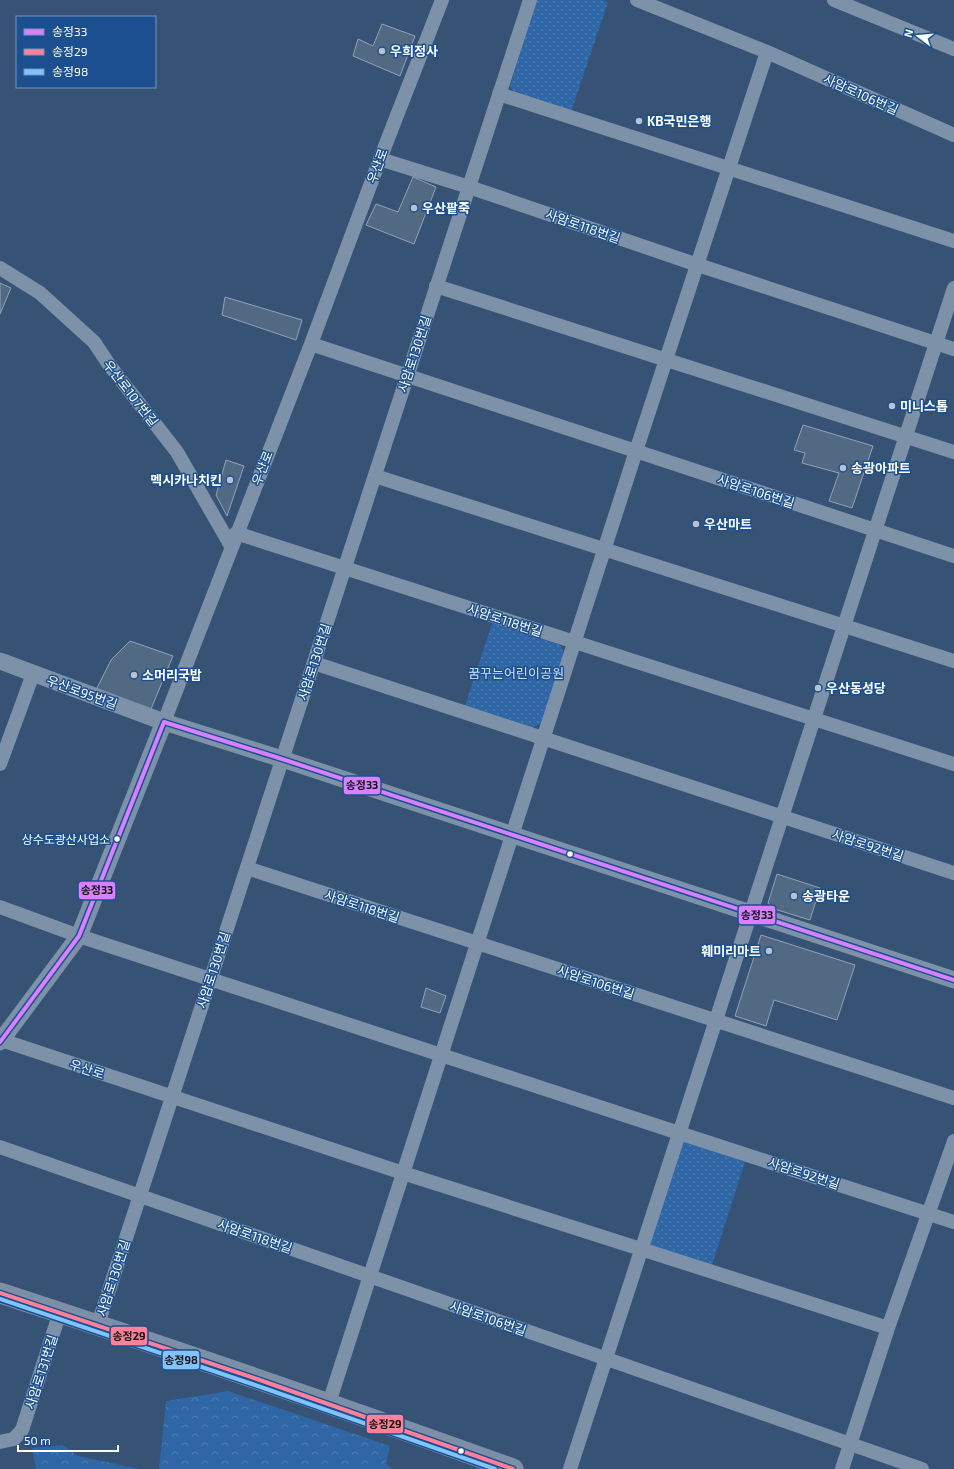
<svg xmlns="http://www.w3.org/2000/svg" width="954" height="1469" viewBox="0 0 954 1469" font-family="'Exo 2','Noto Sans KR',sans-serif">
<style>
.forest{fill:url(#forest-crowns)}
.park{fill:url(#park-dots)}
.building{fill:#526984;stroke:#92a2b6}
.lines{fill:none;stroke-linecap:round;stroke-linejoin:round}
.minor{stroke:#7d92a8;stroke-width:14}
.tertiary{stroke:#7d92a8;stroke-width:17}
.primary{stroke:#7d8ea7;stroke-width:21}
.bus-1-casing{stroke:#1b4f8f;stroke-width:7}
.bus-2-casing{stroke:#1b4f8f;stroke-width:7}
.bus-3-casing{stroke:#1b4f8f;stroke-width:7}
.bus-1{stroke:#d880ff;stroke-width:4}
.bus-2{stroke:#ff8098;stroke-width:4}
.bus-3{stroke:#80c4ff;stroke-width:4}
.poi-dot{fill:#b9c2ce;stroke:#1b4f8f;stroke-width:1.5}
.bus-dot{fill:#fff;stroke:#1b4f8f;stroke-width:1.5}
.labels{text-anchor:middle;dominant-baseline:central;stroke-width:3;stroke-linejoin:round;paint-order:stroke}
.bus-label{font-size:12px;fill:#fff;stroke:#1b4f8f;text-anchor:end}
.poi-label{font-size:13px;font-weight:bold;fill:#fff;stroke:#1b4f8f;text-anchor:start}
.street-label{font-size:13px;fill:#fff;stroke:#1b4f8f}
.park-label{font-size:13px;fill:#cfe3fa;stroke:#1b4f8f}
.line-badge{stroke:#1b4f8f;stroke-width:1.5}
.pale-badge-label{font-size:11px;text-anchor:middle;font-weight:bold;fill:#111}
</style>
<defs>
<pattern id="forest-crowns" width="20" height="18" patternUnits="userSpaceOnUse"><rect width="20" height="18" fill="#2f66a5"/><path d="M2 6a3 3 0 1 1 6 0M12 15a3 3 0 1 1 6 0" fill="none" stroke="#4e7db2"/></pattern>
<pattern id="park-dots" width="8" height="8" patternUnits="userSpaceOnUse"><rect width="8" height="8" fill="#2f66a5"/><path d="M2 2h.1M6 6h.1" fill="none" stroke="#4e7db2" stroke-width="1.8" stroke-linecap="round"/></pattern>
</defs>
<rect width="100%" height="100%" fill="#365274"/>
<path class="forest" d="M228,1391L390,1446L386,1463L392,1469H159L166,1401Z
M62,1445L78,1456L140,1469H36L32,1448Z"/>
<path class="park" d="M537,0H602L608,2L571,112L515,94L510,86Z
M492,623L560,645L564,653L541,724L532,727L465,706Z
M682,1141L745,1162L712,1265L649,1245Z"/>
<path class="building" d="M382,24L415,36L400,76L353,56L358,39L373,46Z
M413,177L436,187L414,244L366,225L376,204L398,212Z
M0,283L11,288L0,314Z
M225,297L302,320L296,340L222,315Z
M803,425L873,446L852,508L829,501L839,473L802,463L805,453L794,450Z
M226,460L244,466L227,516L216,495Z
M130,641L173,656L151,709L96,690L111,660Z
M777,874L820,888L810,920L771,908L768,903Z
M761,935L855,965L837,1020L774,1000L766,1026L735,1016Z
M426,988L446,996L440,1013L421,1007Z"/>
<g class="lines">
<path class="minor" d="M637,0L767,52L954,135
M834,0L954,49
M499,94L954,241
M380,159L469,187L698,265L954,349
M0,268L40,293L94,342L110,366L177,452L231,546
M436,286L954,452
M311,344L954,556
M375,476L954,661
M236,533L954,764
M314,663L954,873
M164,722L311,344L380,159L442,0
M0,764L33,674
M247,868L954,1098
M0,907L79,936L679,1133L954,1222
M1,1040L403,1173L888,1328
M0,1147L922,1469
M98,1324L530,0
M329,1403L636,451L767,52
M0,1442L14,1439L22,1430L60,1312
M570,1469L954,288
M842,1469L888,1328L954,1141"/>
<path class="tertiary" d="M0,661L164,722L282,759L954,980
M0,1042L79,936L164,722"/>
<path class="primary" d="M0,1293C172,1349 343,1408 513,1469"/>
<defs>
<path id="bus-1" d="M164,722L282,759L954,980
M0,1042L79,936L164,722"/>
<path id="bus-2" d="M0,1293L257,1379L513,1469"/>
<path id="bus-3" d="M0,1299L255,1385L495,1469"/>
</defs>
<use href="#bus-1" class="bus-1-casing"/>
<use href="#bus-2" class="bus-2-casing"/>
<use href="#bus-3" class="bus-3-casing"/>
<use href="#bus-1" class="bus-1"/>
<use href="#bus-2" class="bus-2"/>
<use href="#bus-3" class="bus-3"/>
</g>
<g class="poi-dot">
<circle cx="382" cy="51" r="4"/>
<circle cx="639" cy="121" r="4"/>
<circle cx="414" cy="208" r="4"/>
<circle cx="892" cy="406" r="4"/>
<circle cx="843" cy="468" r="4"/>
<circle cx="230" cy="480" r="4"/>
<circle cx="696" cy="524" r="4"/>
<circle cx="134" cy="675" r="4"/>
<circle cx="818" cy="688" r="4"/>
<circle cx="794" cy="896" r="4"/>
<circle cx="769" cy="951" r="4"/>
</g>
<g class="bus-dot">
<circle cx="117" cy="839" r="3.5"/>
<circle cx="570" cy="854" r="3.5"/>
<circle cx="461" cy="1451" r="3.5"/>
</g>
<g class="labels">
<g class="bus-label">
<text x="110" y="839">상수도광산사업소</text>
</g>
<g class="poi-label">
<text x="390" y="51">우희정사</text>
<text x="647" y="121">KB국민은행</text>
<text x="422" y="208">우산팥죽</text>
<text x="900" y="406">미니스톱</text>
<text x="851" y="468">송광아파트</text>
<text x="222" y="480" text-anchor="end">멕시카나치킨</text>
<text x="704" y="524">우산마트</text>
<text x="142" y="675">소머리국밥</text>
<text x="826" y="688">우산동성당</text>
<text x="802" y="896">송광타운</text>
<text x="761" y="951" text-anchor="end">훼미리마트</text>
</g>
<g class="street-label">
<text transform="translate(861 94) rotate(24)">사암로106번길</text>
<text transform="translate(377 166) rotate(-70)">우산로</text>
<text transform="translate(583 226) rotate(19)">사암로118번길</text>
<text transform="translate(414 354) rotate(-72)">사암로130번길</text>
<text transform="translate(131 393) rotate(52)">우산로107번길</text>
<text transform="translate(262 468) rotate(-69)">우산로</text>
<text transform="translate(756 491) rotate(18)">사암로106번길</text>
<text transform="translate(505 620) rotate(18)">사암로118번길</text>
<text transform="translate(314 662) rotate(-72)">사암로130번길</text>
<text transform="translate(82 692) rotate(20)">우산로95번길</text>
<text transform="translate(868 845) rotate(18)">사암로92번길</text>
<text transform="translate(362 906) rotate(18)">사암로118번길</text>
<text transform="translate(213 970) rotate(-72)">사암로130번길</text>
<text transform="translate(596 982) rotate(18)">사암로106번길</text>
<text transform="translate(87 1069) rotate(18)">우산로</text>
<text transform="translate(804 1173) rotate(18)">사암로92번길</text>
<text transform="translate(255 1236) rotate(19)">사암로118번길</text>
<text transform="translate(113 1278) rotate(-72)">사암로130번길</text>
<text transform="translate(488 1318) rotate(19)">사암로106번길</text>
<text transform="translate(41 1372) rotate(-72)">사암로131번길</text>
</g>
<g class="park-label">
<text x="516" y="673">꿈꾸는어린이공원</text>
</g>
</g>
<g class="line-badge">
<rect x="343" y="776" width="38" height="19" rx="4" fill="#d880ff"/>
<rect x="78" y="881" width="38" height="19" rx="4" fill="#d880ff"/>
<rect x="738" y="905" width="38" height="20" rx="4" fill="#d880ff"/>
<rect x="110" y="1326" width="38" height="20" rx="4" fill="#ff8098"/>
<rect x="162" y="1350" width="38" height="20" rx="4" fill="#80c4ff"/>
<rect x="366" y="1414" width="38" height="20" rx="4" fill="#ff8098"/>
</g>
<g class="pale-badge-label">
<text x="362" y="789">송정33</text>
<text x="97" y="894">송정33</text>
<text x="757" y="919">송정33</text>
<text x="129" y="1340">송정29</text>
<text x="181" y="1364">송정98</text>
<text x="385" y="1428">송정29</text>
</g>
<rect x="16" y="16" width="140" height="72" fill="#1b4f8f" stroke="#7695bc"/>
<rect x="24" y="29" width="20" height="6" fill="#d880ff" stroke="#7695bc"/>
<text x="52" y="36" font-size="12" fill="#ffffff">송정33</text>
<rect x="24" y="49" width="20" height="6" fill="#ff8098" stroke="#7695bc"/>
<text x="52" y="56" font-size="12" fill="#ffffff">송정29</text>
<rect x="24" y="69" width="20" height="6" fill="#80c4ff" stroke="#7695bc"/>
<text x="52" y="76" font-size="12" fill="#ffffff">송정98</text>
<g transform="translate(918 36) rotate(286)" stroke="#1b4f8f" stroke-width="3" paint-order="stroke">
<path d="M0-3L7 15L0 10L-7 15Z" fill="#ffffff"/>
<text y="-6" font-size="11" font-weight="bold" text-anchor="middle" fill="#ffffff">N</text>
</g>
<path d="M18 1445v6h100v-6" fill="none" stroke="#ffffff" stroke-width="2"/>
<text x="24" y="1445" font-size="12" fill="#ffffff" stroke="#1b4f8f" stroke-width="3" paint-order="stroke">50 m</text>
</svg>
